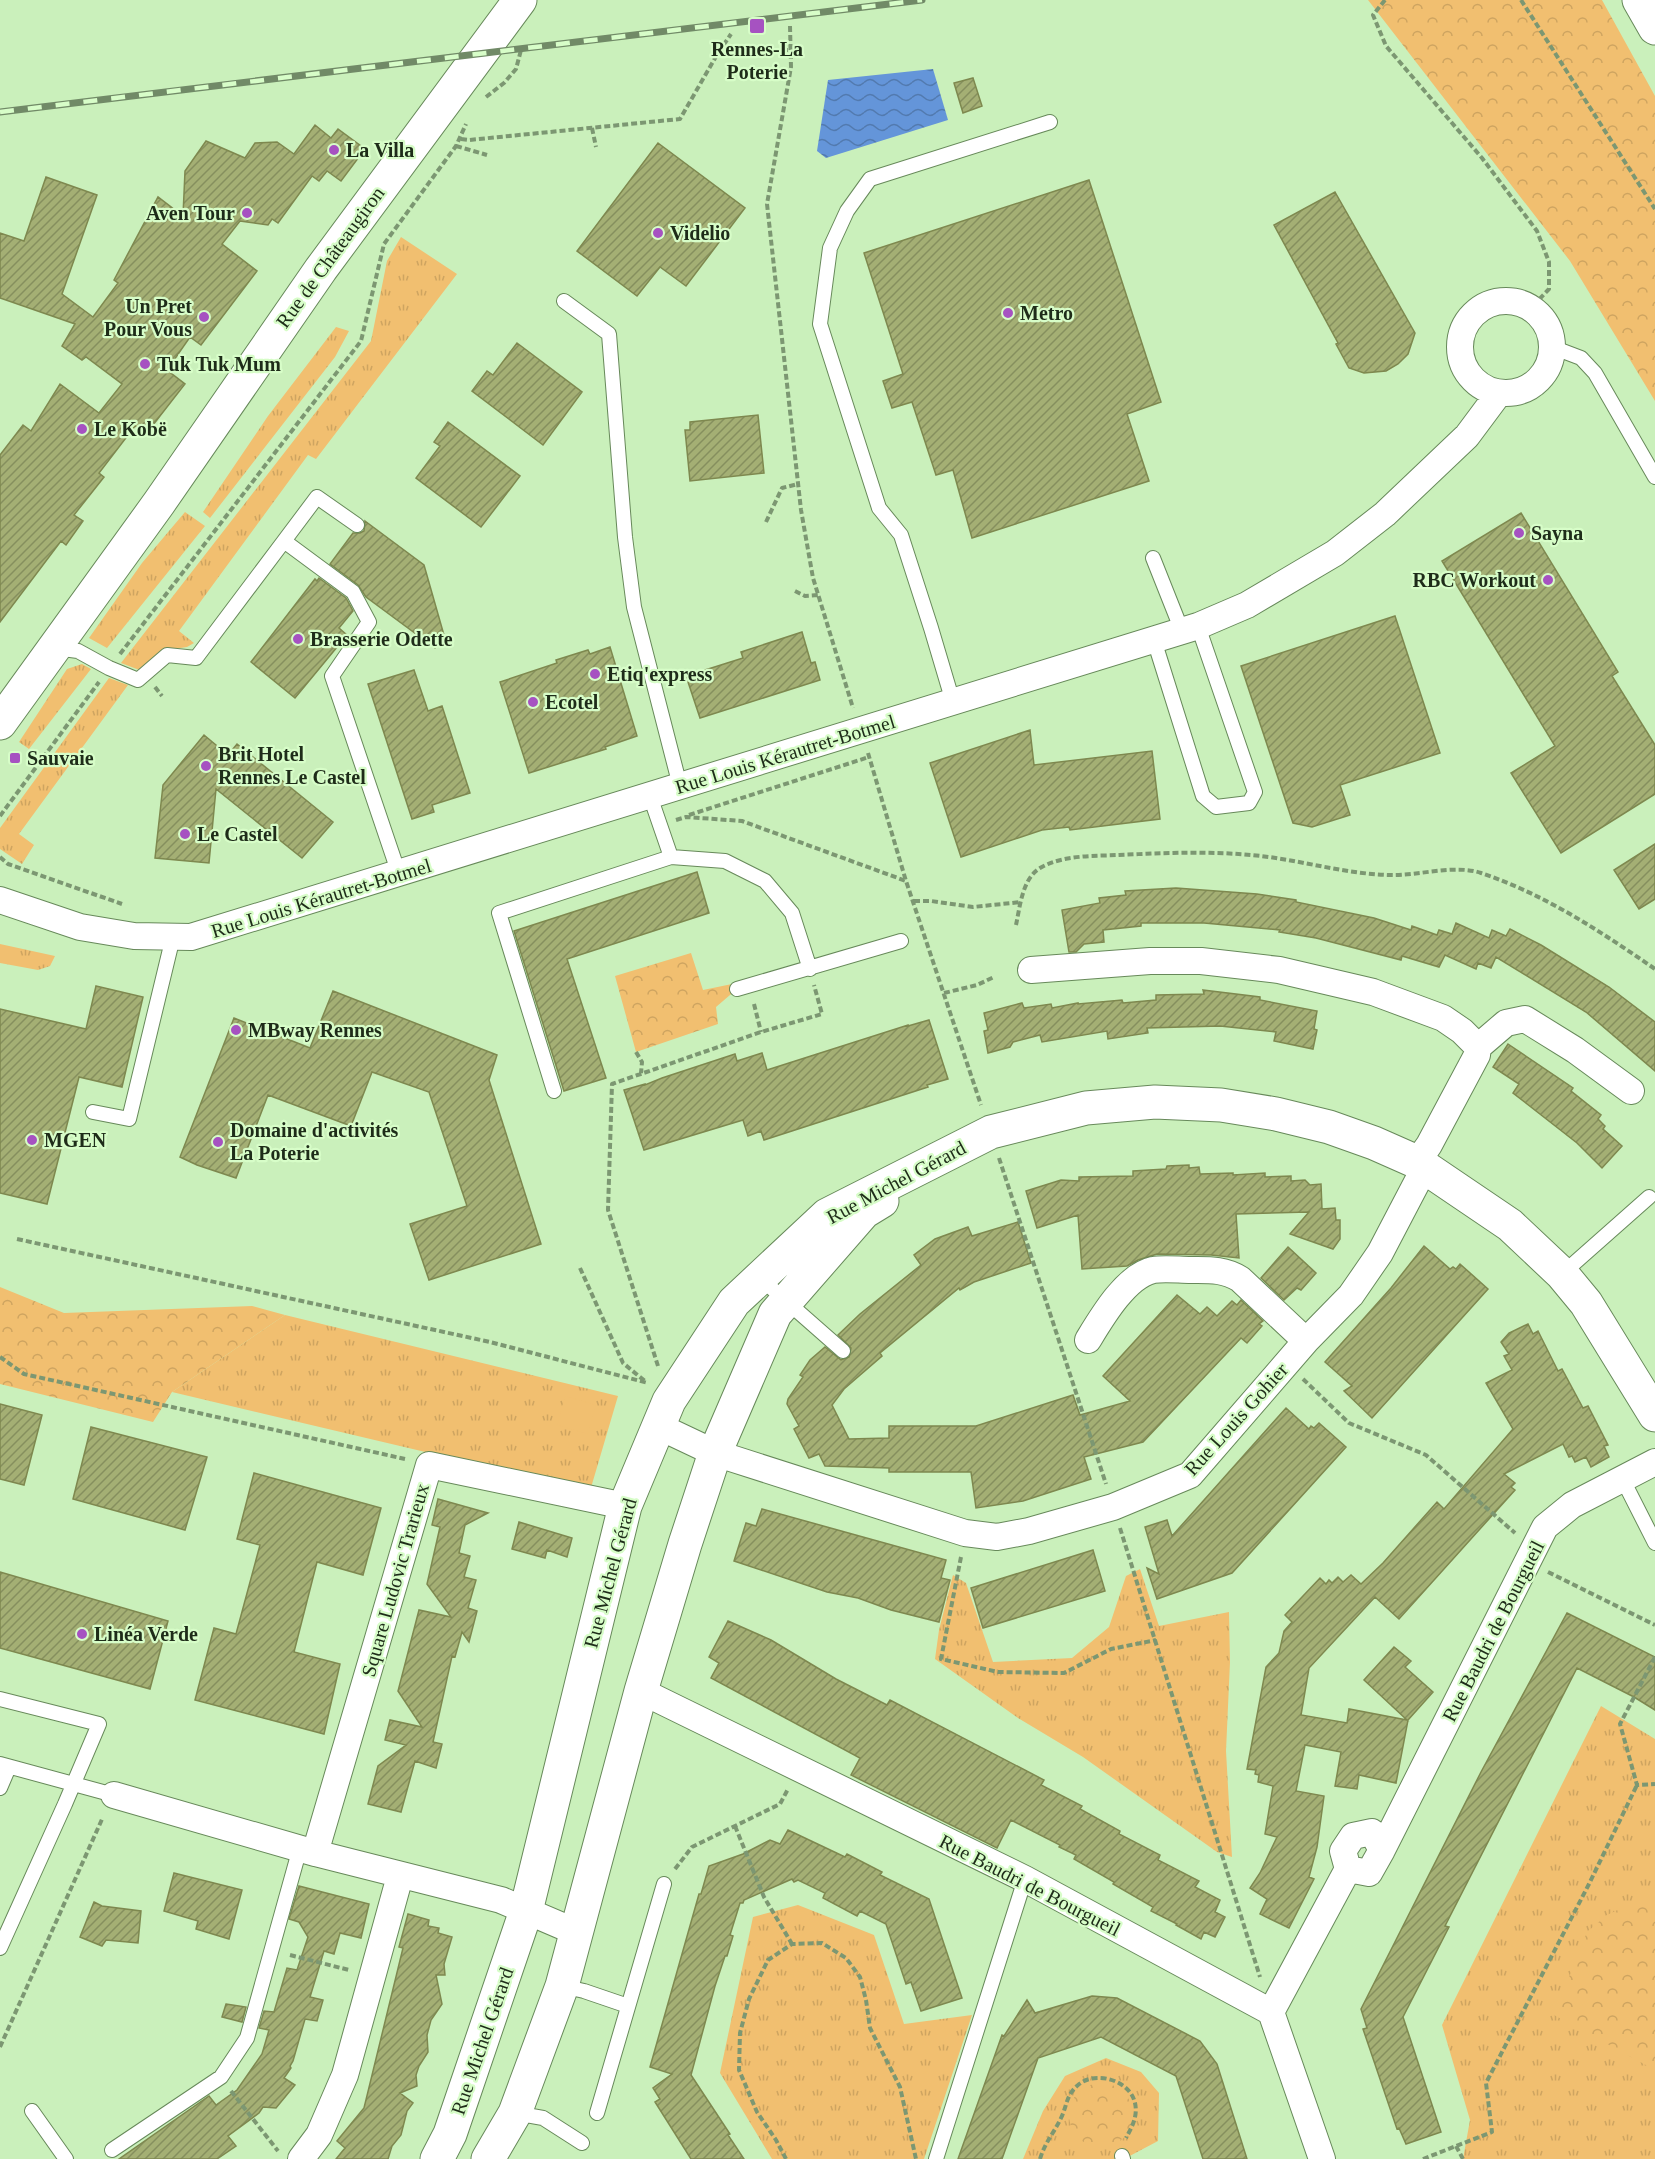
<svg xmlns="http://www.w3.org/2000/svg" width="1655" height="2159" viewBox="0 0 1655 2159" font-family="'Times New Roman',serif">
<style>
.grass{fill:url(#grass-tufts)}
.forest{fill:url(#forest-crowns)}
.garden{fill:#f1bf70}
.water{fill:url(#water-waves)}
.building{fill:url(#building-hatch);stroke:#7e884f;stroke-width:1.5}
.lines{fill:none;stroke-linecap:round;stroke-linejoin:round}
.lane-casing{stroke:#67895a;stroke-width:16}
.street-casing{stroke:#67895a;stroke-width:28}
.secondary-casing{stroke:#67895a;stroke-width:35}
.highway-casing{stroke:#67895a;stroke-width:35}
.path{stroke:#7c9772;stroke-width:4;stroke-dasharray:6 3;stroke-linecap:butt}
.lane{stroke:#fff;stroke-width:14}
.street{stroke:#fff;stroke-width:26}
.secondary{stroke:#fff;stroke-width:33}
.highway{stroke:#fff;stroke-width:33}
.rail-casing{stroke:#718a67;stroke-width:7}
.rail{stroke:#d7fdc8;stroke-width:4.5;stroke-dasharray:14;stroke-linecap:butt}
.poi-dot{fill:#a652c1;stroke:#d7fdc8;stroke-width:2}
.labels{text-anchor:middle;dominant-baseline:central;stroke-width:4.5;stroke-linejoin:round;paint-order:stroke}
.poi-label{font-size:20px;font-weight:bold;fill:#1e2c19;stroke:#d7fdc8;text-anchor:start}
.street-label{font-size:20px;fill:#1e2c19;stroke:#d7fdc8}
</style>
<defs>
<pattern id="grass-tufts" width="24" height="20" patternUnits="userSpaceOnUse" patternTransform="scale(1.5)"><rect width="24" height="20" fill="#f1bf70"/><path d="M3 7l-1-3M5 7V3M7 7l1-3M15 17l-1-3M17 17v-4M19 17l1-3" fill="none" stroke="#cea460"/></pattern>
<pattern id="forest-crowns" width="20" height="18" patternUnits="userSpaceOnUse" patternTransform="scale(1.5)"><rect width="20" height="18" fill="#f1bf70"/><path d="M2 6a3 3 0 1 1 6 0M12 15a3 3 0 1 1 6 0" fill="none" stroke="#cea460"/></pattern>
<pattern id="water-waves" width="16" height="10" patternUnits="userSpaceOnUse" patternTransform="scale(1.5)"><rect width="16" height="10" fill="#6495d9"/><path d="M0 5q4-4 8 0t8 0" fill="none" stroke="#527aaf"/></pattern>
<pattern id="building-hatch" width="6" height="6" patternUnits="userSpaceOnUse" patternTransform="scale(1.5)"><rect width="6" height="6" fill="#a4af74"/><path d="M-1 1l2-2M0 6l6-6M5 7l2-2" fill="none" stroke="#858f5e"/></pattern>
</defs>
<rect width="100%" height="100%" fill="#caf0bb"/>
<path class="grass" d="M401,237L457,274L316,459L308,455L179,631L194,643L187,647L160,651L142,671L121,663L371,341L387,261Z
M336,327L349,331L335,357L210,518L203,512L268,416Z
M185,512L205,526L107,648L89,638L142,563Z
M82,664L91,669L29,749L19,742L67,669Z
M109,678L128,685L19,834L34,845L22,864L0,849V828Z
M0,944L55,956L50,966L38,970L0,963Z
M285,1315L618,1396L590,1491L172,1392Z
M1140,1569L1159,1626L1229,1612L1230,1662L1226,1751L1232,1857L1217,1852L1083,1757L1018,1718L935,1659L939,1630L953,1575L966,1583L993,1662L1072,1658L1109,1627L1126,1576Z
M1601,1706L1655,1739V2159H1463L1470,2120L1442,2025Z
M798,1905L874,1935L904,2024L972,2015L924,2159H772L720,2073L753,1917Z
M1106,2058L1141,2072L1159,2093L1158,2141L1124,2159H1023L1043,2111L1065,2076Z"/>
<path class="forest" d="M1368,0H1602L1655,96V401L1570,261Z
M691,953L703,990L732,984L737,989L716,1007L718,1024L636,1052L615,976Z
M0,1287L64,1313L252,1306L285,1315L172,1392L153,1422L0,1384Z
M1655,1904V2070L1554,2015L1587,1932L1607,1915L1628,1905Z
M1069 2115a32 32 0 1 1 64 0a32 32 0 1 1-64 0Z"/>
<path class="garden" d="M565,1396L596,1405L588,1434L557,1425Z"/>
<path class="water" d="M933,69L948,120L826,158L817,151L828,80Z"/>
<path class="building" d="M973,78L982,106L963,113L954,83Z
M315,125L331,138L338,129L365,149L341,181L327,171L319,181L312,176L278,223L272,219L268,225L240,221L222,244L257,271L201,345L190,337L167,370L185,384L146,434L135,426L99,473L104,477L74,515L83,521L66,545L61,541L0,622V455L23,425L31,431L60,384L99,413L122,384L86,357L82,360L62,346L75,324L0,298V233L24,241L46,177L97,195L62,294L93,317L118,283L114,280L158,197L183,216L185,171L206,141L245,158L255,143L277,142L294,154Z
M658,143L745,208L686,286L660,267L637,296L577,251Z
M1089,180L1161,402L1127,414L1149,481L972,538L953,470L936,475L912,402L892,408L883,381L903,374L864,253Z
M1335,192L1415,333L1408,354L1398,364L1386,371L1364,373L1349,368L1336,344L1338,343L1274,225Z
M517,343L582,392L543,445L472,391L487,371L493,375Z
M758,415L764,473L690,481L685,430H690V422Z
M448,422L520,476L481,527L416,478L440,446L434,442Z
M1521,513L1618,672L1612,676L1655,745V794L1561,853L1511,773L1555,746L1442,561Z
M365,521L424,565L444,635L435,648L366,597L358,585L330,564L353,533H360L364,531Z
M319,578L346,598L353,611L339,628L347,635L295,698L251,662L315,579L317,581Z
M1395,616L1440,753L1340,785L1350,815L1312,827L1293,823L1241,666Z
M802,632L811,663L815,662L820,680L700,718L686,676L743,658L741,652Z
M610,647L637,736L605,747L606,749L529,773L500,682L557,663L556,660L588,650L590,654Z
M414,670L428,711L442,706L470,793L432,805L434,812L412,819L368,684Z
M1030,730L1034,765L1152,751L1160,819L1070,830L1069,827L1042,830L961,857L930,763Z
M204,735L228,755L237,744L333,822L302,858L216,789L209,863L155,858L163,785Z
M1655,844V899L1639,909L1614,870Z
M697,872L709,913L567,959L606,1078L564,1091L514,931Z
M1176,888L1257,894L1296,900V902L1374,918L1411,930L1412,926L1437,935L1439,930L1452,934L1456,923L1489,938L1492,930L1506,936L1510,929L1541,945L1609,987L1655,1022V1071L1586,1012L1496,957L1491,968L1478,963L1476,969L1445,955L1439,967L1402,956L1401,960L1316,938L1279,932L1280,930L1204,923H1141V926L1103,930L1104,942L1084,944L1076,952H1069L1062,910L1100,903L1099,898L1126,895L1125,891Z
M96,986L143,997L122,1087L79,1077L47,1204L0,1193V1009L86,1029Z
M1203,990L1260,997V1000L1317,1011L1314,1029L1317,1030L1313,1049L1274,1041L1276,1032L1220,1026L1147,1028L1148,1033L1108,1039L1107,1031L1042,1042L1040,1035L1013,1042L1010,1047L988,1053L984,1031L988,1030L984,1013L1022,1003L1024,1008L1051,1004L1052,1008L1078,1003V1004L1122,1000L1123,1003L1156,1000V995L1204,994Z
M333,991L497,1055L489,1080L541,1244L429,1280L410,1224L467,1206L429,1092L372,1072L351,1126L268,1095L236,1178L197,1165L180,1157L234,1018L310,1048Z
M929,1020L948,1079L927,1085L928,1087L764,1140L761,1131L748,1136L743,1120L644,1150L624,1090L645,1084V1085L662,1078L735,1054L737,1061L762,1053L767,1070L908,1025V1026Z
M1508,1044L1573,1088L1571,1091L1601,1115L1598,1119L1605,1126L1603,1129L1622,1146L1602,1168L1577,1143L1513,1093L1519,1084L1493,1067Z
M1189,1165V1168L1199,1167L1200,1174L1233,1173V1175L1265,1173V1177L1291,1176V1181L1305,1180L1310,1185L1321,1184L1322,1209L1335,1208L1336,1220H1340V1239L1333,1249L1290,1234L1309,1212L1236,1214L1239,1258L1211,1255L1157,1254L1138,1260L1127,1266L1082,1269L1078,1215L1037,1228L1026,1191L1061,1180L1079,1181V1177L1133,1176V1171L1166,1169L1167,1166Z
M1018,1222L1031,1263L974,1282L960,1290L959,1288L880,1353L882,1356L844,1389L832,1405L849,1439L889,1438V1426H976L1073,1395L1080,1415L1130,1401L1103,1376L1177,1295L1200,1314L1207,1307L1217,1316L1232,1301L1237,1305L1241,1300L1263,1321L1259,1324L1262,1326L1247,1343L1241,1338L1143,1442L1084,1457L1091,1479L1023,1501L976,1508L971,1472H889V1468L825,1466L819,1454L809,1458L794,1429L799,1426L787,1404L788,1399L803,1377L800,1375L810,1360L825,1347L841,1360L849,1357L851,1348L838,1335L860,1314L921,1265L914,1255L935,1239L968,1227L972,1236Z
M1424,1246L1450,1269L1453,1267L1456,1269L1460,1264L1488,1289L1372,1418L1344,1391L1352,1386L1325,1362L1391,1288Z
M1288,1247L1316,1273L1301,1290L1297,1288L1284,1300L1261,1278Z
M1528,1324L1533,1334L1538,1331L1558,1371L1562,1369L1583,1408L1588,1406L1608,1445L1604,1446L1609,1457L1591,1467L1586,1457L1575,1462L1572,1456L1569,1457L1563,1444L1504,1474L1515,1483L1511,1487L1515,1490L1399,1619L1375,1597L1309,1668L1301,1715L1347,1723L1349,1709L1407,1720L1364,1680L1394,1647L1411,1661L1405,1667L1433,1692L1408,1720L1396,1783L1359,1775L1357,1789L1335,1786L1341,1752L1305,1745L1296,1791L1324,1796L1317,1847L1309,1877L1314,1879L1289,1928L1260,1914L1267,1899L1250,1888L1260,1873L1277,1837L1265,1834L1273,1786L1258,1782L1259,1775L1255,1774L1256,1770L1247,1769L1266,1667L1279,1653L1284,1631L1292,1622L1285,1615L1320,1578L1326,1584L1329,1580L1332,1583L1338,1577L1343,1582L1351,1575L1361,1584L1383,1563L1437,1502L1444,1509L1513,1429L1486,1383L1512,1370L1504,1356L1509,1354L1501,1342L1509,1333Z
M0,1404L42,1415L24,1485L0,1479Z
M1286,1408L1309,1429L1311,1426L1314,1428L1319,1423L1346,1447L1232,1573L1157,1599L1147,1568L1159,1574L1145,1527L1167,1520L1172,1536Z
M91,1427L207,1457L185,1530L73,1499Z
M254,1473L381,1508L363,1575L317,1562L294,1652L340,1664L324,1734L195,1700L214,1628L236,1634L260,1545L237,1539Z
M438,1499L488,1513L465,1525L459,1553L470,1556L464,1577L476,1580L468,1608L477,1611L469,1642L462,1632L455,1657L452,1656L433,1742L442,1744L436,1768L415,1761L401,1812L368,1804L378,1766L406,1745L385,1740L390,1720L422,1727L398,1691L419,1610L451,1617L427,1584L440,1527L432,1525Z
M762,1509L946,1560L941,1578L950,1580L939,1622L891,1610L858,1598L827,1592L734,1561L746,1523L756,1526Z
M519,1522L572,1538L567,1557L547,1550L545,1558L512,1549Z
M1093,1550L1105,1591L983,1628L971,1588Z
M0,1572L168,1621L150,1689L0,1648Z
M1567,1613L1655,1657V1710L1634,1697L1577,1668L1445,1926L1449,1927L1403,2017L1441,2132L1406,2144L1399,2128L1397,2129L1363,2029L1367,2028L1361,2009L1481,1772Z
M728,1621L771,1640L836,1679L887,1705L890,1700L1044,1780L1041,1785L1082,1806L1080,1809L1120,1831L1119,1834L1160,1855L1158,1860L1199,1881L1195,1887L1220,1900L1215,1912L1225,1917L1215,1937L1204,1932L1201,1939L1176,1925L1177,1924L1151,1911L1153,1907L1113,1884L1114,1882L1074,1859L1076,1855L1059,1847L1060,1845L1011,1820L997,1848L851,1775L860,1758L711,1678L719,1663L709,1657Z
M788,1830L845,1857L847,1854L882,1872L880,1875L929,1899L962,1998L921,2011L911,1982L906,1984L886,1924L860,1911L857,1916L823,1898L825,1893L798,1880L794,1882L792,1879L744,1900L743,1903H740L730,1935L733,1936L727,1956H725L715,1986L691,2075L730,2134L728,2135L744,2159H691L655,2102L660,2099L653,2088L672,2074L650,2067L699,1894H701L709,1866L743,1854L770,1840L780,1844Z
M174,1873L242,1890L229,1939L196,1929L198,1921L164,1911Z
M299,1886L369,1904L361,1938L340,1933L334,1954L324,1951L310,1997L323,2000L317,2021L305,2019L293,2061L290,2066L291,2068L284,2078L295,2085L276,2108L263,2107L259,2113L228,2136L236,2146L217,2159H119L209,2096L216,2105L237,2090L262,2054L269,2030L259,2028L264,2011L274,2012L287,1968L297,1970L308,1937L299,1922L289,1919Z
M94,1902L102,1906L141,1911L138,1943L106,1940L102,1946L80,1937Z
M408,1914L429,1920L428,1926L439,1928L438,1933L452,1937L444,1964L445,1975H436L442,2004L431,2020L427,2035L428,2052L419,2066L416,2075L417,2086L400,2093L413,2103L407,2111L401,2135L392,2146L388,2159H336L345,2148L337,2141L364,2108L403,1948L399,1947Z
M1092,1996L1117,1998L1200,2041L1217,2064L1247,2159H1203L1176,2076L1101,2037L1038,2058L1002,2159H958L1002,2035L1004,2036L1027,2000L1035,2013Z
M226,2004L246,2007L242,2022L222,2017Z"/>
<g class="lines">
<defs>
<path id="lane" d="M564,301L609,334L625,537L634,607L680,786
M1552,347L1581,358L1595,373L1655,477
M284,541L317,497L357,525
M1153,558L1182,631
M1154,640L1203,796L1216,807L1249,803L1255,792L1198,626
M55,648L78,651L109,668L138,680L167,655L196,658L284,541L353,592L369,622L332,676L399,874
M953,702L931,628L901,535L879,508L820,324L830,248L847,211L870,179L1050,122
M650,796L671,857L725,861L765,881L792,913L810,969
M737,989L901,941
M554,1091L499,913L671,857
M93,1112L129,1119L173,937
M1562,1274L1649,1197
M760,1278L843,1351
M1622,1478L1655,1543
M0,1699L99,1724L65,1804L0,1948
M0,1764L114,1795
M0,1788L9,1767
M562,1986L584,1991L628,2006
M32,2111L66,2159
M515,2113L543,2118L582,2143
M597,2113L664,1884
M112,2150L221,2077L247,2038L300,1848
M1122,2156L1123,2159
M936,2159L1025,1879"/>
<path id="street" d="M1460 347a46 46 0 1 1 92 0a46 46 0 1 1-92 0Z
M0,900L80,927L134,936L191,937L1198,626L1247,605L1335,553L1385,514L1467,436L1499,393
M1031,970L1150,961H1201L1279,970L1373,992L1443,1018L1462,1031L1478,1047L1477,1055L1429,1145L1417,1162
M1478,1047L1506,1023L1525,1019L1575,1050L1631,1091
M1088,1340C1102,1317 1126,1276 1153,1270C1165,1268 1179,1270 1191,1270C1209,1270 1224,1269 1240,1279L1306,1341
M658,1426L715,1453L965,1533L997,1537L1029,1531L1113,1507L1190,1475L1306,1341L1351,1295L1380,1253L1425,1167
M641,1691L1025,1879L1271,2012L1348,1869
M114,1795L315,1853L501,1900L576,1932
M1372,1832L1382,1850L1369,1873L1348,1869L1343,1851L1353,1836Z
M1382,1850L1545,1527L1572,1505L1655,1462
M315,1853L429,1465L625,1506
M1271,2012L1322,2159
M301,2159L319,2135L345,2075L400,1876"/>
<path id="secondary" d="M0,723L159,503L321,269L520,0
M437,2159L450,2134L526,1911L625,1506L669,1401L734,1302L827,1215L991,1132L1086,1108L1155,1102L1221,1105L1276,1114L1329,1127L1374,1143L1417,1162L1510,1225L1562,1274L1586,1303L1655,1415
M488,2159L515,2113L562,1986L641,1691L685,1544L715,1453L775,1314L864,1212L882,1201"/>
<path id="highway" d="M1639,0L1655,28"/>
</defs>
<use href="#lane" class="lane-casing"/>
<use href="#street" class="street-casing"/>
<use href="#secondary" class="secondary-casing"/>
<use href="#highway" class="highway-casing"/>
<path class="path" d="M1385,0L1373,15L1386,46L1482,158L1537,231L1549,262V289L1531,308
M1521,0L1655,209
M790,26L791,67L767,204L801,510L813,578L853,708
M719,52L791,50
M486,97L504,83L516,69L521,50
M592,128L596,147
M461,139L469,140L680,119L718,53L731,34
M456,146L487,155
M766,522L782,488L798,484
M795,591L805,596L819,595
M120,654L361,341L384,244L456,146L466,124
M155,687L162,696
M868,753L906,881L981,1105
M689,815L869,757
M0,816L99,682
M676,820L686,817L742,821L906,881
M0,857L8,864L122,904
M914,901H931L973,907L1021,902
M1016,925C1020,907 1022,879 1040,868C1062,855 1094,856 1119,855C1163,853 1207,851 1251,855C1298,859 1343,874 1390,875C1418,876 1455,864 1481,873C1544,894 1600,931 1655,969
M944,993L977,985L994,977
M754,1004L761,1032
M636,1052L642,1062L641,1073
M999,1158L1106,1484
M17,1239L490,1342L648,1383
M580,1268L623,1363L646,1382
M0,1357L24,1374L405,1459
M658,1366L608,1210L612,1084L761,1032L822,1014L814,985
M1303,1379L1349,1423L1426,1455L1515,1533
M1120,1528L1260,1977
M961,1557L941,1659L998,1672L1064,1673L1111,1649L1156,1640
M1548,1572L1655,1625
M1655,1657L1620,1724L1637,1785L1655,1784
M735,1826L764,1897L792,1944
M675,1869L692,1847L780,1804L788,1789
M290,1955L349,1970
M0,2047L103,1817
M231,2091L278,2151
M1456,2146L1463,2159
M786,2159L776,2140L757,2112L739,2070L740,2033L749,1999L768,1960L792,1944L822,1943L846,1958L860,1977L866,2000L870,2028L900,2087L916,2159
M1040,2159C1045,2142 1054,2133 1061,2118C1067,2106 1066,2095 1078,2085C1095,2070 1130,2080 1135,2103C1138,2116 1132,2127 1126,2138
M1423,2159L1492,2132L1486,2083L1589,1884L1637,1785"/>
<use href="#lane" class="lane"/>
<use href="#street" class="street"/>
<use href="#secondary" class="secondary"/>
<use href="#highway" class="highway"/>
<defs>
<path id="rail" d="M0,112L922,0"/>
</defs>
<use href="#rail" class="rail-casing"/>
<use href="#rail" class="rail"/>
</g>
<g class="poi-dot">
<rect x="749" y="18" width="16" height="16" rx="3"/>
<circle cx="334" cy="150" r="6"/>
<circle cx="247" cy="213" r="6"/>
<circle cx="658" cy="233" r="6"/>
<circle cx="1008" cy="313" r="6"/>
<circle cx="204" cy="317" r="6"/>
<circle cx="145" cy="364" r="6"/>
<circle cx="82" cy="429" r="6"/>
<circle cx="1519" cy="533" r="6"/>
<circle cx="1548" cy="580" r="6"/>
<circle cx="298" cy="639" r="6"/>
<circle cx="595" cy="674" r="6"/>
<circle cx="533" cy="702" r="6"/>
<rect x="9" y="752" width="12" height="12" rx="3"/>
<circle cx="206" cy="766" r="6"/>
<circle cx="185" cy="834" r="6"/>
<circle cx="236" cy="1030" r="6"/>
<circle cx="32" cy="1140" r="6"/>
<circle cx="218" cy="1142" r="6"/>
<circle cx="82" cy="1634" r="6"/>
</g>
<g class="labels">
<g class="poi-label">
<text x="757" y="49" text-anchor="middle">Rennes-La<tspan x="757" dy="23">Poterie</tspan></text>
<text x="346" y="150">La Villa</text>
<text x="235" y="213" text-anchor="end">Aven Tour</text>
<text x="670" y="233">Videlio</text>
<text x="192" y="306" text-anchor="end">Un Pret<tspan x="192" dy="23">Pour Vous</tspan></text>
<text x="1020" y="313">Metro</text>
<text x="157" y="364">Tuk Tuk Mum</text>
<text x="94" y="429">Le Kobë</text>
<text x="1531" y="533">Sayna</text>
<text x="1536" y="580" text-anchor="end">RBC Workout</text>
<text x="310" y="639">Brasserie Odette</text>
<text x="607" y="674">Etiq'express</text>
<text x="545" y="702">Ecotel</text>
<text x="218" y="754">Brit Hotel<tspan x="218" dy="23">Rennes Le Castel</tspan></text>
<text x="27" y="758">Sauvaie</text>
<text x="197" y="834">Le Castel</text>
<text x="248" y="1030">MBway Rennes</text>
<text x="230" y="1130">Domaine d'activités<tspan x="230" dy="23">La Poterie</tspan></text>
<text x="44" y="1140">MGEN</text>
<text x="94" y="1634">Linéa Verde</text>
</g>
<g class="street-label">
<text transform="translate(330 257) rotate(-54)">Rue de Châteaugiron</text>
<text transform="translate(785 754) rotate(-17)">Rue Louis Kérautret-Botmel</text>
<text transform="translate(321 898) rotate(-17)">Rue Louis Kérautret-Botmel</text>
<text transform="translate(896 1182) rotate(-28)">Rue Michel Gérard</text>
<text transform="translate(1236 1419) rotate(-48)">Rue Louis Gohier</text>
<text transform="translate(610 1573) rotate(-75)">Rue Michel Gérard</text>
<text transform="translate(395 1580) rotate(-74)">Square Ludovic Trarieux</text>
<text transform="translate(1493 1631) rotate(-63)">Rue Baudri de Bourgueil</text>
<text transform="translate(1030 1885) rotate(27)">Rue Baudri de Bourgueil</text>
<text transform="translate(482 2041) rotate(-71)">Rue Michel Gérard</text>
</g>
</g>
</svg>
